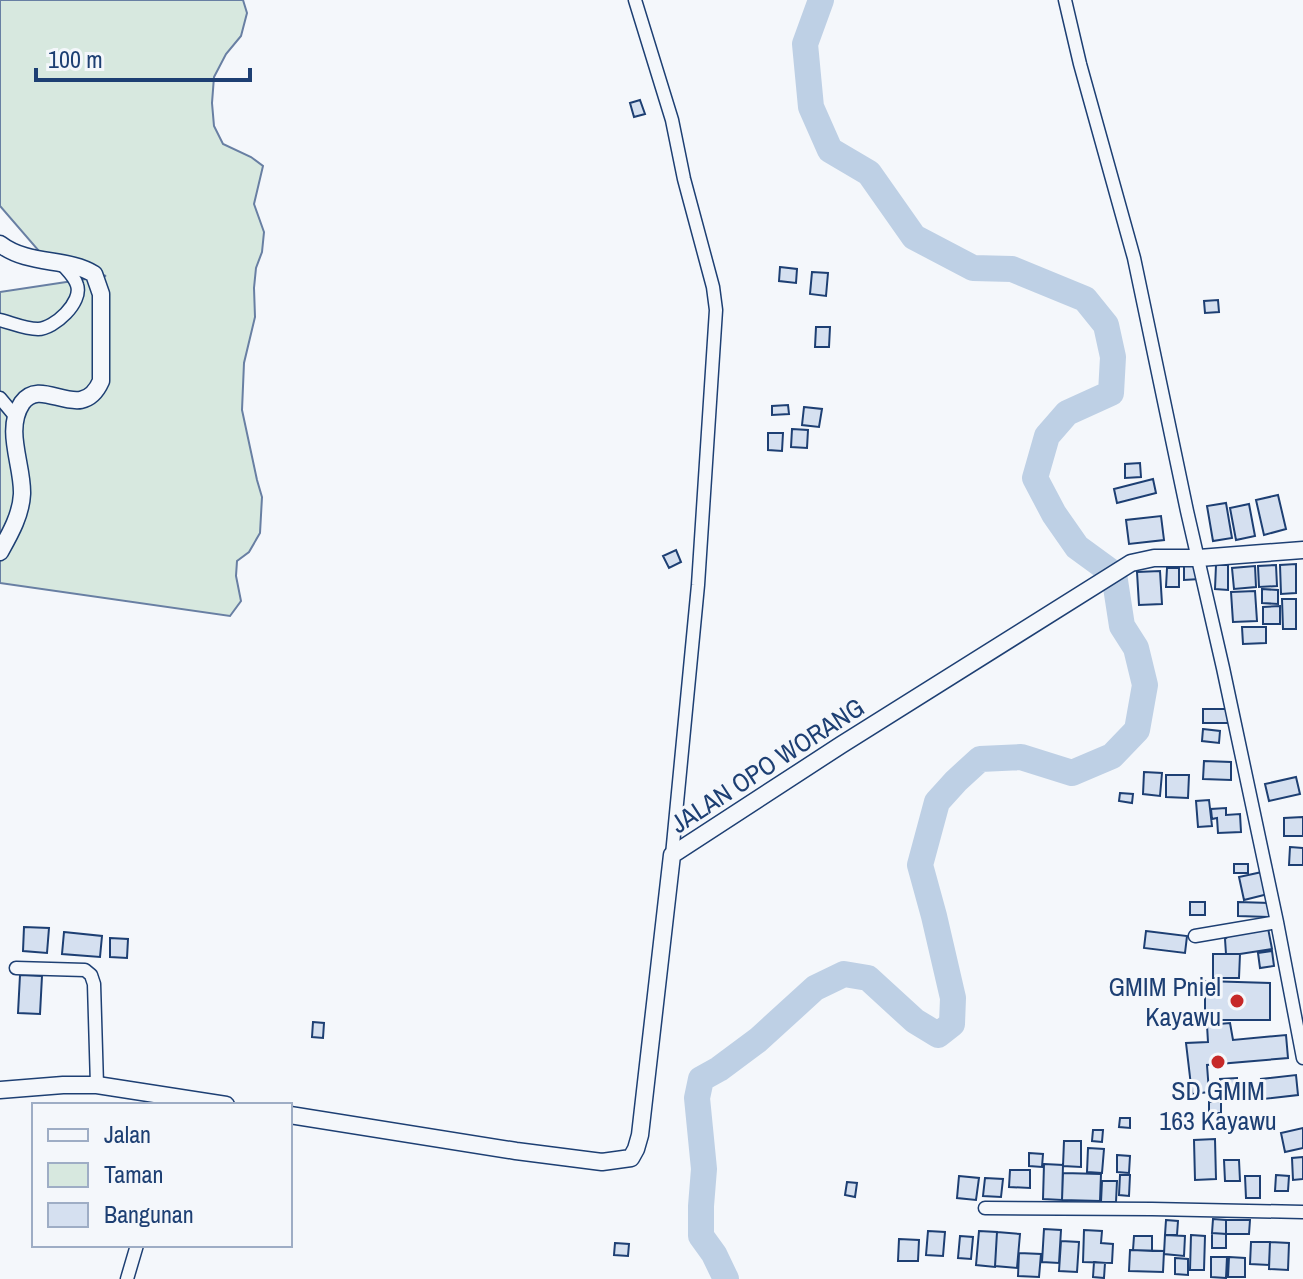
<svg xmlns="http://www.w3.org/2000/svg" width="1303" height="1279" viewBox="0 0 1303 1279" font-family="'Archivo Narrow',sans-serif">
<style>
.green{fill:#d7e8df;stroke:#687fa3;stroke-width:2}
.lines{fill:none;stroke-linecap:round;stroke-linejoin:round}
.river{stroke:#bed0e5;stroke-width:26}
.building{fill:#d5e0f0;stroke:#1d3f73;stroke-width:2}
.minor-casing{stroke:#1d3f73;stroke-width:15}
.tertiary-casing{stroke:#1d3f73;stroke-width:19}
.minor{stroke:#f4f7fb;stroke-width:12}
.tertiary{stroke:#f4f7fb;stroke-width:16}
.poi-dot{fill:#c62828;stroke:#f4f7fb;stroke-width:3}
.labels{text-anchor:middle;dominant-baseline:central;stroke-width:6;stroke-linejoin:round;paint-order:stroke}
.street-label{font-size:26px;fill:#1d3f73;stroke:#f4f7fb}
.poi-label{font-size:26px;fill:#1d3f73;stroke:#f4f7fb;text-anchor:end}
</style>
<rect width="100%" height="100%" fill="#f4f7fb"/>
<path class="green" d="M0,0H243L247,13L241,36L226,54L214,77L212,103L214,126L223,144L251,157L263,166L254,204L264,232L262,252L256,268L254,288L255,317L244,363L242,410L257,480L262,497L260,533L249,552L237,561L236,576L241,601L230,616L0,583V292L106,276L45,258L0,206Z"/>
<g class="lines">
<path class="river" d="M726,1279L714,1254L701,1236V1206L704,1169L697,1098L701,1079L719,1069L758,1040L815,988L844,974L868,978L915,1021L938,1035L952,1024L953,998L934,916L920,865L937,802L956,781L980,759L1021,757L1072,773L1112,756L1137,730L1145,685L1136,648L1122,626L1114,574L1077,547L1054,514L1035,478L1047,436L1067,413L1111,393L1113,357L1106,325L1085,299L1012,269L973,268L914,237L869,173L830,150L811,107L805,44L821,0"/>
</g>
<path class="building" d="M640,100L645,114L634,117L630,103Z
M780,267L797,269L796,283L779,281Z
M812,272L828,273L826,296L810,294Z
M1218,300L1219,312L1205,313L1204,301Z
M816,327H830L829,347H815Z
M788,405L789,414L772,415V406Z
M804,407L822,409L819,427L802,425Z
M792,429L808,430L807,448L791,447Z
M768,433H783L782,451L768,450Z
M1140,463L1141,477L1125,478V464Z
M1153,479L1156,493L1117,503L1114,489Z
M1278,495L1286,529L1264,535L1256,500Z
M1226,503L1232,538L1213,541L1207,506Z
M1249,504L1255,536L1236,540L1230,508Z
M1161,516L1164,540L1129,544L1126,520Z
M676,550L681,562L669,568L663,556Z
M1296,564V593L1281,594L1280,565Z
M1199,565L1200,579L1184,580V566Z
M1216,565H1228V590L1215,589Z
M1276,565L1277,586L1259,587L1258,566Z
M1255,566L1256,587L1234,589L1232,568Z
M1167,568H1179V587H1166Z
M1160,571L1162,604L1139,605L1137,572Z
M1262,589L1278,590V604L1262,603Z
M1255,591L1257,621L1233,622L1231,592Z
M1282,599H1296V629H1283Z
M1280,606V624H1263V607Z
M1242,627H1266V643L1243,644Z
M1203,709H1229V723H1203Z
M1203,729L1220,731L1219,743L1202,741Z
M1204,761L1231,762V780L1203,779Z
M1144,772L1162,773L1160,796L1143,794Z
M1166,775H1189L1188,798L1166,797Z
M1296,777L1300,794L1269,801L1265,784Z
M1120,793L1133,794L1132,803L1119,801Z
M1209,800L1212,826L1198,827L1196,801Z
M1226,808V815L1240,814L1241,832L1218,833L1217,818L1212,819L1211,809Z
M1303,817V836H1284V818Z
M1290,847L1303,848V865H1289Z
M1234,864H1248V873H1234Z
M1262,872L1268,894L1244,900L1239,877Z
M1190,902H1205V915H1190Z
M1238,902L1270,903L1269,917L1238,916Z
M24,927L49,928L47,953L23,951Z
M1268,928L1272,949L1240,954H1226L1225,939L1232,933Z
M1146,931L1187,936L1185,953L1144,948Z
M64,932L102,936L100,957L62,954Z
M110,938L128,939L127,958L110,957Z
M1272,951L1274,966L1260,968L1258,953Z
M1213,954H1240L1239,978H1213Z
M20,975L42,976L40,1014L18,1013Z
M1205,981L1270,983V1020H1205Z
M313,1022L324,1023L323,1038L312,1037Z
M1230,1023L1233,1040L1286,1035L1288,1058L1207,1065L1209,1092L1192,1094L1186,1043L1208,1042L1207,1025Z
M1296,1075L1298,1095L1263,1099L1261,1079Z
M1237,1078L1238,1101H1221L1220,1079Z
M1221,1101V1113H1209V1102Z
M1120,1118H1130V1128L1119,1127Z
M1303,1128V1148L1285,1152L1281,1133Z
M1093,1130H1103L1102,1142L1092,1141Z
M1215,1139L1216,1179L1195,1180L1194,1140Z
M1064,1141H1081V1167L1063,1166Z
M1088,1148L1104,1149L1102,1173L1087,1172Z
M1029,1153L1043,1154L1042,1167L1029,1166Z
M1117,1155L1130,1156L1129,1173L1117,1172Z
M1303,1157V1179L1293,1180L1292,1158Z
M1224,1160H1239L1240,1181H1225Z
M1044,1164L1063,1165L1062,1200L1043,1199Z
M1010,1170H1030V1188L1009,1187Z
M1063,1173L1101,1174L1100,1201L1062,1200Z
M1120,1175H1130L1129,1196L1119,1195Z
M1276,1175L1289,1176L1288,1191H1275Z
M959,1176L979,1178L976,1200L957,1198Z
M1245,1176H1260V1198H1246Z
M985,1178L1003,1179L1001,1197L983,1196Z
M1102,1181H1117L1116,1202H1101Z
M847,1182L857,1183L855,1197L845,1195Z
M1213,1219L1226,1220V1234L1212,1233Z
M1166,1220L1178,1221L1177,1235H1165Z
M1226,1220H1250L1249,1234H1226Z
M1044,1229L1061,1230L1059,1263L1042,1262Z
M1084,1230L1102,1231L1101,1243L1113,1244L1112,1263L1083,1262Z
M928,1231L945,1232L943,1256L926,1255Z
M979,1231L997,1232L995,1267L976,1265Z
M997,1232L1020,1234L1017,1268L995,1266Z
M1212,1233L1226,1234V1248H1212Z
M1165,1235L1185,1236L1184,1256L1164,1254Z
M1191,1235L1205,1236L1204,1270H1190Z
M960,1236L973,1237L971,1259L958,1258Z
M1134,1236H1152V1251L1133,1250Z
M899,1239L919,1240L918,1261H898Z
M1061,1241L1079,1242L1077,1272L1059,1271Z
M1251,1242H1270L1269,1265L1250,1264Z
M1270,1242L1289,1243L1288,1270L1269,1269Z
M615,1243L629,1244L628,1256L614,1255Z
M1130,1250L1164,1251L1163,1272L1129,1271Z
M1019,1253L1041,1254L1039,1277L1018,1276Z
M1211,1257H1227L1226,1278L1211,1277Z
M1229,1257L1245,1258V1277H1228Z
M1175,1258L1188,1259V1275L1175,1274Z
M1094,1262L1105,1263L1104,1278L1093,1277Z"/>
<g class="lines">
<defs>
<path id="minor" d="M635,0L672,120L684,179L713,287L716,310L698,585L672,855
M1065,0L1080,64L1134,258L1187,511L1223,668L1277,922L1303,1058
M0,320C12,323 25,329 38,329C54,329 83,302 77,285C75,277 67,270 62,264
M0,398L15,416
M1195,936L1277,922
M16,968L85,970L91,975L94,984L97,1085
M985,1208L1152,1209L1303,1212
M127,1279L137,1245"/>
<path id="tertiary" d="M0,244C29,266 66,257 94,274L101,294V381C81,426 42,374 22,403C4,430 23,465 22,494C21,515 10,534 0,552
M0,1090L63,1085H97L226,1105
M290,1115L516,1151L602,1162L631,1158L636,1149L640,1135L672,855L841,745L1131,563L1154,558H1199L1303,550"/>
</defs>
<use href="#minor" class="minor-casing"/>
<use href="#tertiary" class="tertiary-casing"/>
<use href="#minor" class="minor"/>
<use href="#tertiary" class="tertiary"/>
</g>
<g class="poi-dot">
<circle cx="1237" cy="1001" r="8"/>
<circle cx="1218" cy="1062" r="8"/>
</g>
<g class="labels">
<g class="street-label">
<text transform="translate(767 765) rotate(-33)">JALAN OPO WORANG</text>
</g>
<g class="poi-label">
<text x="1221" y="986">GMIM Pniel<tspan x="1221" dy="30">Kayawu</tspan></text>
<text x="1218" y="1090" text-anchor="middle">SD GMIM<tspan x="1218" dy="30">163 Kayawu</tspan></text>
</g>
</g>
<rect x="32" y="1103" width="260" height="144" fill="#f4f7fb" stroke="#9eadc5" stroke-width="2"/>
<rect x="48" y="1129" width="40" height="12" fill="#f4f7fb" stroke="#9eadc5" stroke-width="2"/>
<text x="104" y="1143" font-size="24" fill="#1d3f73">Jalan</text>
<rect x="48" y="1163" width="40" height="24" fill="#d7e8df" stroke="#9eadc5" stroke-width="2"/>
<text x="104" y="1183" font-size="24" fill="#1d3f73">Taman</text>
<rect x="48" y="1203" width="40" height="24" fill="#d5e0f0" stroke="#9eadc5" stroke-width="2"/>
<text x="104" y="1223" font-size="24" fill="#1d3f73">Bangunan</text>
<path d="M36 68v12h214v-12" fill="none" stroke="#1d3f73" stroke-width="4"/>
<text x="48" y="68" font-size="24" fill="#1d3f73" stroke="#f4f7fb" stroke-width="6" paint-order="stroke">100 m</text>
</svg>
